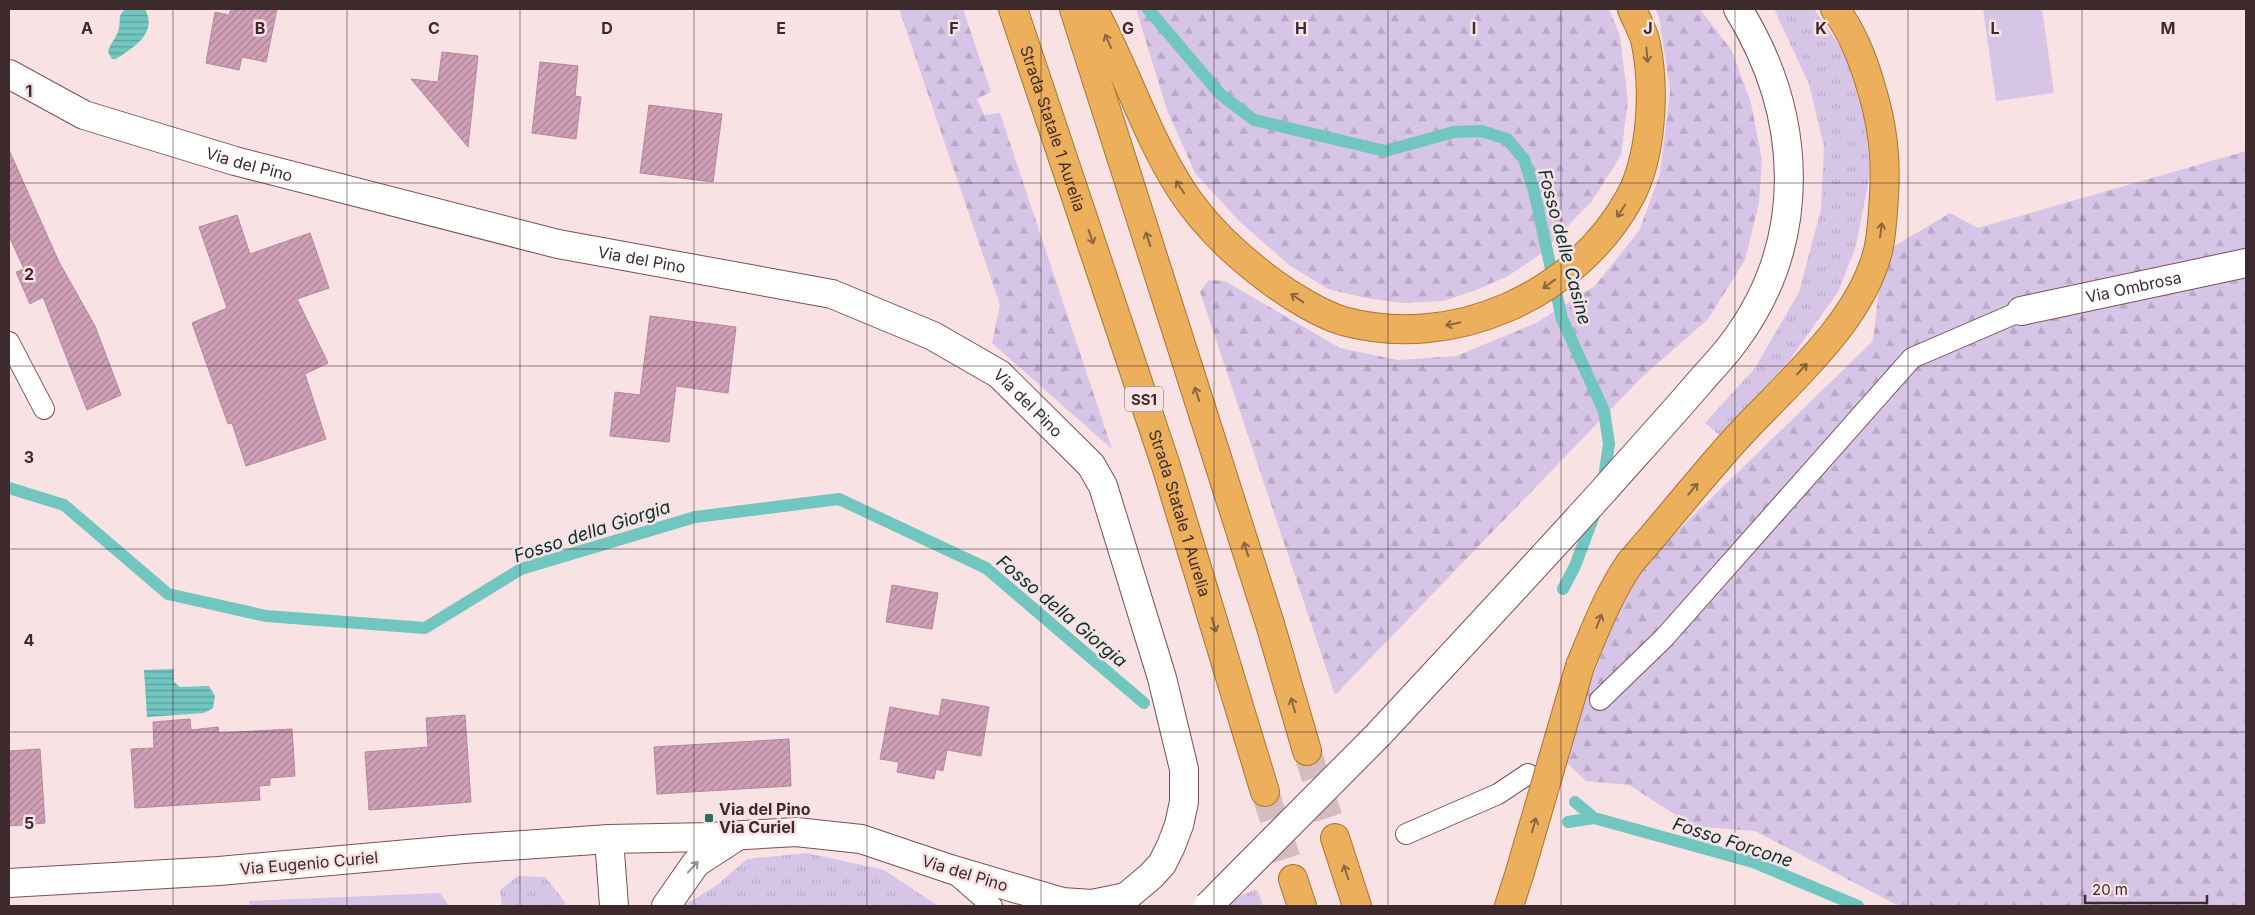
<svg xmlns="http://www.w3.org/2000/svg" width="2255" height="915" viewBox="0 0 2255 915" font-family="Inter,sans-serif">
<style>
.grass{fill:url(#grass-tufts)}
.forest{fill:url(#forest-firs)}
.garden{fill:#d7c5e7}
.water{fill:url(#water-rules)}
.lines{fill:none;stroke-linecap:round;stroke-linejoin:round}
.stream{stroke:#71c6bf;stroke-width:12}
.building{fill:url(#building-hatch);stroke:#b5879c}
.trunk-tunnel{stroke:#d3bdbf;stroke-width:28;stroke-dasharray:28 14;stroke-linecap:butt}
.service-casing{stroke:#7d4f57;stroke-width:22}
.minor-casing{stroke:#7d4f57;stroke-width:30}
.tertiary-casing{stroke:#7d4f57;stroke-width:30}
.trunk-casing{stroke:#ac7332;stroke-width:30}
.service{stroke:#fff;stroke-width:20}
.minor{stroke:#fff;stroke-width:28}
.tertiary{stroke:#fff;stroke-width:28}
.trunk{stroke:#ecaf5c;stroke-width:28}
.tertiary-bridge-casing{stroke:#7d4f57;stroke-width:30;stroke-linecap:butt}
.trunk-bridge-casing{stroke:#ac7332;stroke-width:30;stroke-linecap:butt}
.tertiary-bridge{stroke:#fff;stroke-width:28}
.trunk-bridge{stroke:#ecaf5c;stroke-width:28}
.oneway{stroke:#8c6542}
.oneway2{stroke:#9e9496}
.grid{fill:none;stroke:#3e292d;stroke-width:1;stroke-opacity:0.55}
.poi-dot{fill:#26706b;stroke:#f8e2e4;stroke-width:2}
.labels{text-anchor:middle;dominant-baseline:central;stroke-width:5;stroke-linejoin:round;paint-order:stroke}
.shield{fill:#f8e2e4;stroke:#766064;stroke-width:1}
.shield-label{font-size:15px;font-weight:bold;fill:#3e292d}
.street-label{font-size:16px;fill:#3e292d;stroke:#f8e2e4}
.poi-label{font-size:16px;font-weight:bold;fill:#3e292d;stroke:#f8e2e4;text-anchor:start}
.water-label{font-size:18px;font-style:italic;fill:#05312e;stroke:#f8e2e4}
.grid-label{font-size:16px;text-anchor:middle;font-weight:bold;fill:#3e292d;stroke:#f8e2e4;stroke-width:5;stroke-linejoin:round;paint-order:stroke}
</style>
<defs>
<pattern id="grass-tufts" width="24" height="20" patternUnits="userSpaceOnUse" patternTransform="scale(1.25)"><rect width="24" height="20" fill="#d7c5e7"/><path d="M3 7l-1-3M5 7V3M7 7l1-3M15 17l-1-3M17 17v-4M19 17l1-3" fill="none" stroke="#baa9c6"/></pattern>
<pattern id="forest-firs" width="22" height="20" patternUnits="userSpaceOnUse" patternTransform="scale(1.25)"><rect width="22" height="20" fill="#d7c5e7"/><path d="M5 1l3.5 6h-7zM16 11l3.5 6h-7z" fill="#baa9c6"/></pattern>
<pattern id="water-rules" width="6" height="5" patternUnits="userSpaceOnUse" patternTransform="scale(1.25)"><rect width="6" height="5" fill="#71c6bf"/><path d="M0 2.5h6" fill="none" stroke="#5ea19c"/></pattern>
<pattern id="building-hatch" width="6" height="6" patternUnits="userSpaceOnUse" patternTransform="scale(1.25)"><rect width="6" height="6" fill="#d0a0b6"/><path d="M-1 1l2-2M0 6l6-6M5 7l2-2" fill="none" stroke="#aa8294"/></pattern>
</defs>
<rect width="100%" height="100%" fill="#f8e2e4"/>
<path class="grass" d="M1774,9H1814L1845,54L1866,125L1870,173L1856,246L1838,292L1788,362L1719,435L1705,423L1755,368L1799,292L1821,209L1824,147L1809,84Z
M807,853L884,870L938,906H683L717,885L747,859Z
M518,876L545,877L565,902V906H502L500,890Z
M1257,889L1263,906H1214Z"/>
<path class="forest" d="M899,9H963L991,92L977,99L984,115L1000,113L1112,449L992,343L1000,305Z
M1136,9H1609L1620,36L1628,101L1621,155L1592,201L1541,254L1508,276L1476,290L1444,301L1403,303L1366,298L1328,289L1289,265L1240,222L1195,173L1167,110Z
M1655,9H1700L1732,51L1751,103L1762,160L1759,203L1745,260L1708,319L1640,379L1335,695L1200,292L1209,280L1225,281L1340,348L1398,360L1456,356L1536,323L1595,286L1639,231L1660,174L1670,91L1659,17Z
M2246,151V906H1899L1755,831L1693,826L1629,785L1586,781L1561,757L1633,574L1873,341L1883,253L1950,213L1978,228Z"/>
<path class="garden" d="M1983,9H2042L2054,93L1996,101Z
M440,893L449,906H250L249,901Z"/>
<path class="water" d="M126,9H145C158,33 134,47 116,59H112L108,52C110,43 118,36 119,28C121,20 117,15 126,9Z
M174,669V682L180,687L209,686L215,696L213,708L204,713L147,717L144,670Z"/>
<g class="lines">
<path class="stream" d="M1148,9L1220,94L1254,120L1385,151L1454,132L1481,131L1507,139L1524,159L1534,191L1562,319L1604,411L1609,444L1603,484
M9,488L64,505L168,594L266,616L425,628L521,569L695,517L839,499L986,568L1144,703
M1563,589L1575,566L1596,510
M1575,802L1594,818
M1568,822L1594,818L1753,862L1858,906"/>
</g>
<path class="building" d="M231,9H277L266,62L242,57L239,70L206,63L215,12L229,15Z
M442,52L478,56L468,147L411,79L438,82Z
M540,62L578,66L575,96L581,97L576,139L532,133Z
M649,105L722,114L713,182L640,173Z
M9,150L59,262L95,326L121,395L87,410L43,297L30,304L16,272L24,269L9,236Z
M237,215L250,254L310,233L329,288L297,299L328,363L305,374L326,439L246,466L232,423L228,424L192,323L227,308L199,227Z
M650,316L736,327L728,393L676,386L669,442L610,436L615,392L640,395Z
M892,585L938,593L932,629L886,622Z
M942,699L989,707L981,756L947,750L943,771L936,769L934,779L897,772L899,762L880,759L890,707L939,716Z
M465,715L471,802L369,810L365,752L428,747L426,718Z
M190,719L191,730L218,727L219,733L292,729L295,776L270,778V785L259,786L260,800L135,808L131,749L154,748L153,722Z
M789,739L791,786L657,794L654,747Z
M40,749L45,823L9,826V751Z"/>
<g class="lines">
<path class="trunk-tunnel" d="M1307,751L1335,838
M1265,792L1293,879"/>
<defs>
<path id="service" d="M9,342L44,409
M1600,700L1664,638L1912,358L2021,311
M1406,834L1498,794L1528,774
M954,873L992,906"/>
<g id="minor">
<path id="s1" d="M9,74L84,115L235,161L558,244L832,294L933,336L999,374L1091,465L1103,486L1162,678L1184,769V802L1179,825L1171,846L1162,864L1151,876L1126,897L1092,904L1062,902L950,869L861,839L796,832L710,837L609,839L464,849L219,871L9,883"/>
<path id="s2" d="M2021,311L2246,263"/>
<path d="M609,839L614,906"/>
<path d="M666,906L696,863L736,837"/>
</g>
<path id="tertiary" d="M1379,734C1454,653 1530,572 1605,489C1636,454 1668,419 1699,383C1711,369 1723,357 1734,342C1810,240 1803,114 1738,9"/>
<g id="trunk">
<path id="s3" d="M1013,9L1166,466L1265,792"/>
<path d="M1074,9L1270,624L1307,751"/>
<path d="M1093,9C1125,67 1144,131 1180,188C1203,224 1238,257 1272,282C1291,296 1320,314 1343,321C1453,351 1576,296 1630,197C1652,156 1655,89 1646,44C1644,32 1636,20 1632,9"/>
<path d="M1580,666C1595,630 1608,595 1630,563C1665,523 1698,481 1733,442C1783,386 1859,326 1878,251C1882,233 1883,214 1884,195C1886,165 1884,138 1877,109C1868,74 1857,38 1835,9"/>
<path d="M1335,838L1357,906"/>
<path d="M1293,879L1302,906"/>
<path d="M1509,906L1520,872"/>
</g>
</defs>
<use href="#service" class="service-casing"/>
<use href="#minor" class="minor-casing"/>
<use href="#tertiary" class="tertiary-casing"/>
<use href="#trunk" class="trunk-casing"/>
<use href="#service" class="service"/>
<use href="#minor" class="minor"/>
<use href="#tertiary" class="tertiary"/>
<use href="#trunk" class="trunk"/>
<defs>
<path id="tertiary-bridge" d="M1208,906L1379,734"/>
<path id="trunk-bridge" d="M1520,872L1580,666"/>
</defs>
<use href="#tertiary-bridge" class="tertiary-bridge-casing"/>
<use href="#trunk-bridge" class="trunk-bridge-casing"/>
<use href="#tertiary-bridge" class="tertiary-bridge"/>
<use href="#trunk-bridge" class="trunk-bridge"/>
</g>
<defs><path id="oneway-shaft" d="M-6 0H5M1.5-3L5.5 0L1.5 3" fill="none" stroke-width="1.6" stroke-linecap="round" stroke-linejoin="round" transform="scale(1.25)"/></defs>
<g class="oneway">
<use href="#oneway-shaft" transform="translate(1108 41) rotate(-114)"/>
<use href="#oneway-shaft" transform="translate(1647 55) rotate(85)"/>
<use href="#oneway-shaft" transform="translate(1180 187) rotate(-123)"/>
<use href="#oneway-shaft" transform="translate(1621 211) rotate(123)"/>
<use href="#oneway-shaft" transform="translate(1881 230) rotate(-82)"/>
<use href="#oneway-shaft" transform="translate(1091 237) rotate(71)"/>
<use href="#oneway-shaft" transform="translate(1148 239) rotate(-108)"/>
<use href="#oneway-shaft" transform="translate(1549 284) rotate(144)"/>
<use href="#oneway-shaft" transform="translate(1297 298) rotate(-147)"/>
<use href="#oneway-shaft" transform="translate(1453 324) rotate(169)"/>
<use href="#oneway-shaft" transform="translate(1802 369) rotate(-47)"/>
<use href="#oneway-shaft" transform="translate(1197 394) rotate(-108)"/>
<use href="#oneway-shaft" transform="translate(1693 489) rotate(-50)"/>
<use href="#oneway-shaft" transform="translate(1246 549) rotate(-108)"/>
<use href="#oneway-shaft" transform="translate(1599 621) rotate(-69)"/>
<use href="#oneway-shaft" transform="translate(1214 625) rotate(73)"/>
<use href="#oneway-shaft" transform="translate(1293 705) rotate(-106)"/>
<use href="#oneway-shaft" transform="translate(1534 825) rotate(-74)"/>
<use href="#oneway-shaft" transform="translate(1346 872) rotate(-108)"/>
</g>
<use class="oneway2" href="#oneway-shaft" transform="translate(693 867) rotate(-47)"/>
<path class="grid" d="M173,9V906M347,9V906M520,9V906M694,9V906M867,9V906M1041,9V906M1214,9V906M1388,9V906M1561,9V906M1735,9V906M1908,9V906M2082,9V906M9,183H2246M9,366H2246M9,549H2246M9,732H2246"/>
<rect class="poi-dot" x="704" y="813" width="10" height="10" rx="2.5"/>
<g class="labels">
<rect class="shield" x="1125" y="386.5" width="38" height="25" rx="4"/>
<g class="shield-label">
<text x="1144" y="399">SS1</text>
</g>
<g class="street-label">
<text stroke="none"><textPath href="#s3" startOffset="126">Strada Statale 1 Aurelia</textPath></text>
<text stroke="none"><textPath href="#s1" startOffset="258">Via del Pino</textPath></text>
<text stroke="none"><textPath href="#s1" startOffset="662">Via del Pino</textPath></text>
<text stroke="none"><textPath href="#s2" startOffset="115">Via Ombrosa</textPath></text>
<text stroke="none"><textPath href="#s1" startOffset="1082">Via del Pino</textPath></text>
<text stroke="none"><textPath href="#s3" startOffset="531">Strada Statale 1 Aurelia</textPath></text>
<text transform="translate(309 863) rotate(-5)">Via Eugenio Curiel</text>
<text transform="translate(965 873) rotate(17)">Via del Pino</text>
</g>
<g class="poi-label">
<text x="719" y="809">Via del Pino<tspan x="719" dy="18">Via Curiel</tspan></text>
</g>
<g class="water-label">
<text transform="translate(1565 247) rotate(75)">Fosso delle Casine</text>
<text transform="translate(592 531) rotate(-18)">Fosso della Giorgia</text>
<text transform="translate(1062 611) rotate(40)">Fosso della Giorgia</text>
<text transform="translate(1733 842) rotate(18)">Fosso Forcone</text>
</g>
</g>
<g class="grid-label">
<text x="87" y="34">A</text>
<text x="260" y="34">B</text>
<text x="434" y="34">C</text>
<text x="607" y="34">D</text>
<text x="781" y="34">E</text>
<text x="954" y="34">F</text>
<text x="1128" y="34">G</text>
<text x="1301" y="34">H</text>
<text x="1474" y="34">I</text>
<text x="1648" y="34">J</text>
<text x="1821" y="34">K</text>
<text x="1995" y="34">L</text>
<text x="2168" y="34">M</text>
<text x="29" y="97">1</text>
<text x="29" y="280">2</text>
<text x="29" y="463">3</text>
<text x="29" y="646">4</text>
<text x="29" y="829">5</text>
</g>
<rect width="2255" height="915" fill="none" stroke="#3e292d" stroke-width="20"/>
<path d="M2085 895v8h122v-8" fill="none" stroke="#3e292d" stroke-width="2.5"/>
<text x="2092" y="895" font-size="15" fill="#3e292d" stroke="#f8e2e4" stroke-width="4" paint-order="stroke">20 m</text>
</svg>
